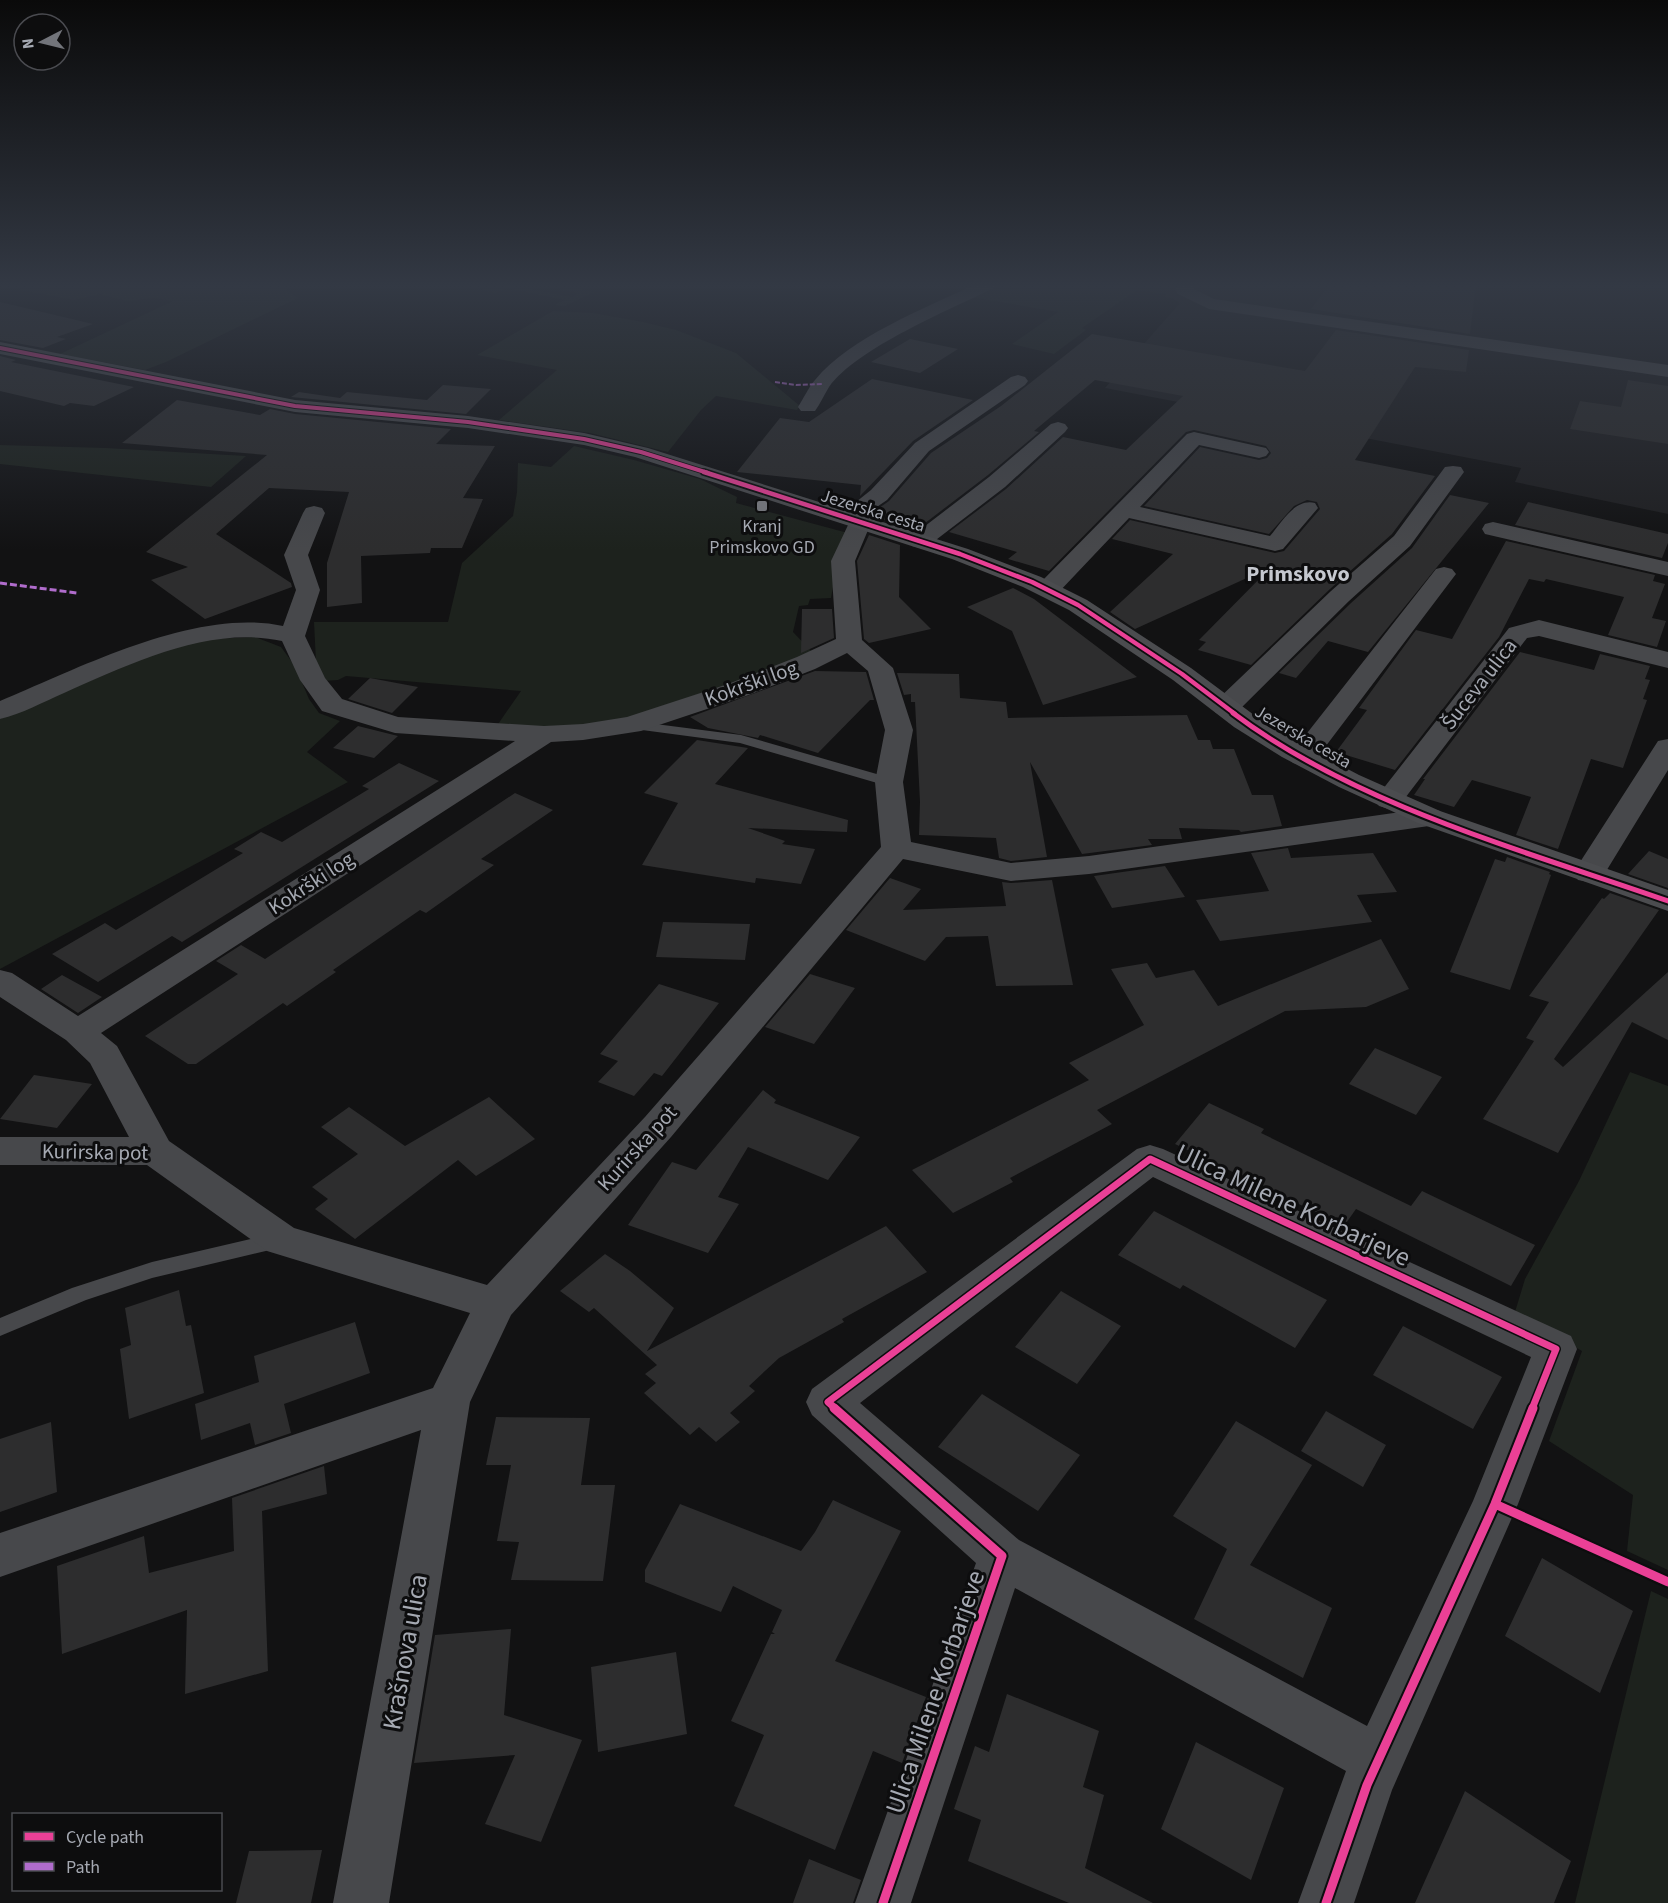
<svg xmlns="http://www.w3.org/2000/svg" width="1668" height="1903" viewBox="0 0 1668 1903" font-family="'Source Sans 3',sans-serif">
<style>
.built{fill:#1f1f21}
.green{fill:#1d221d}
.building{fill:#2d2d2e}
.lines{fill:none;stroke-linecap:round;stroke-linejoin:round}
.lane{fill:#47484b;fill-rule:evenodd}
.street{fill:#47484b;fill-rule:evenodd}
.secondary{fill:#4b4c4f;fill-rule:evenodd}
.quiet-far1{stroke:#b06ccc;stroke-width:2;stroke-dasharray:5 2;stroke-linecap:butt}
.quiet{stroke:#b06ccc;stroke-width:3;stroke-dasharray:7 3;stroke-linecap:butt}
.cycleway-far4-casing{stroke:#0d0d0e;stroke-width:6}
.cycleway-far3-casing{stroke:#0d0d0e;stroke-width:8}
.cycleway-far2-casing{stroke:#0d0d0e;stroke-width:9}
.cycleway-far1-casing{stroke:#0d0d0e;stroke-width:10}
.cycleway-casing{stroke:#0d0d0e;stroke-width:13}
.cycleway-far4{stroke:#ea4096;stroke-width:4}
.cycleway-far3{stroke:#ea4096;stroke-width:4.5}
.cycleway-far2{stroke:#ea4096;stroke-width:5}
.cycleway-far1{stroke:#ea4096;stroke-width:7}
.cycleway{stroke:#ea4096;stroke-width:9}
.poi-dot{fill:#72747a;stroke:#0d0d0e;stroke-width:2}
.labels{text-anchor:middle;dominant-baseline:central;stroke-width:6;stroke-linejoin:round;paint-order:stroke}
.far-street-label{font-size:18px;fill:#a5a9b2;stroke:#0d0d0e}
.far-poi-label{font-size:18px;fill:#a5a9b2;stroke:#0d0d0e}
.street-label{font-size:21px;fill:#a5a9b2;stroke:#0d0d0e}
.far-district-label{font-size:22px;font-weight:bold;fill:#c5c8cf;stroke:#0d0d0e}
.near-street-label{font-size:26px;fill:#a5a9b2;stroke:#0d0d0e}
</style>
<rect width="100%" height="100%" fill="#121213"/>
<path class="built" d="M1165,284H1668V514L1515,482L1521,468L1105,388L1180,303L1172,298L1165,297L1166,294L1158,293Z"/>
<path class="green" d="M0,284H176L200,288L211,284H291L286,290L298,298L166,362L145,370L60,354L173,301L154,298L127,301L100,294L74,300L0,286Z
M454,284H512L510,285L572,297L578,293L537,284H558L594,292L565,306L554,305L565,300L507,288L496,293Z
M996,284H1165L1158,293L1137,290L1082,328L1086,330L1054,354L1012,344L1058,312L971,297Z
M553,311L593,313L643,322L676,330L736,353L800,406L797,410L716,396L701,410L668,452L590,433L499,420L557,370L477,355Z
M0,445L106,448L246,456L211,487L0,464Z
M574,446L634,460L700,479L737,497L736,503L848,533L837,565L831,598L810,599L808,605L799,606L793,632L815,655L607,725L496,727L521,691L346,676L338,680L321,681L316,662L314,622H448L462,563L513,516L517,492L518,463L551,467Z
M255,637L281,647L295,666L309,699L319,713L340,721L307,752L348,782L0,969V719L168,648L209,639Z
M1630,1072L1668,1086V1570L1627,1551L1633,1495L1549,1441L1582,1351L1515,1312L1525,1279L1579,1181Z
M1651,1591L1668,1599V1903H1575Z"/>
<path class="building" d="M1330,284H1476L1470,334L1311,309Z
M0,302L93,324L57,337L66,339L43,348L0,340Z
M1336,330L1469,350L1466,372L1415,367L1355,460L1435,476L1392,534L1330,589L1251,665L1198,650L1206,642L1199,640L1271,567L1135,629L1110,612L1173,554L1112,539L1130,520L1275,553L1284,551L1320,509L1317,502L1307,500L1294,506L1269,534L1144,506L1200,447L1259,460L1267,458L1271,453L1266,446L1194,430L1186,432L1049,571L1008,559L1017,552L949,532L1006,489L1063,437L1126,450L1183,396L1095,380L1034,431L1039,432L988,475L916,530L869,515L889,501L931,453L1001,406L1092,334L1305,371Z
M910,339L958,349L920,373L871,362Z
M0,356L16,360L11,362L134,387L94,406L70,403L64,406L0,391Z
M872,379L973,400L913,441L860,496L861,485L737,472L780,418L809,422Z
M1628,380L1668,386V444L1570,429L1580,401L1621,407Z
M443,385L491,389L466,414L291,397L299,392L340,398L347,392L427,400Z
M177,400L260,415L270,409L295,414L451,429L436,444L495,446L463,498L483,499L462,548H431L430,553L361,556L362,603L327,607V563L349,492L269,488L216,534L291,583L292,587L205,619L151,580L188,567L146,552L267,455L122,443Z
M1450,495L1489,503L1368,652L1328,641L1296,678L1279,673L1351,603L1412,548Z
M1528,502L1668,534V543L1662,558L1515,525Z
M869,535L900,545L899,597L931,629L869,643L864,639L857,561Z
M1506,541L1655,575L1653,581L1665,584L1652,618L1666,621L1657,647L1608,635L1624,597L1546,579L1544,582L1529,579L1499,637L1395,770L1336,752L1367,710L1359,708L1416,630L1452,639Z
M1013,588L1034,599L1137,677L1043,705L1012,631L967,607Z
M802,609H832L834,638L801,653Z
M1520,652L1594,670L1600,654L1650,666L1645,679L1650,680L1643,699L1647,700L1623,768L1591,759L1558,849L1516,835L1531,797L1472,780L1454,807L1414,795L1425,779H1423Z
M815,671L866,672L874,700H870L818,753L760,735L758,738L708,728L690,717Z
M897,673L959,674L960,698L1006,702L1008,718L1187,715L1198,740H1210L1213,749H1234L1252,795H1273L1282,826L1241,832L1239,830L1179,828L1182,839H1148L1152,845L1082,854L1030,762L1047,857L1011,861L999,858L996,838L919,835L920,802L915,702H911V694L904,695Z
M370,678L418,687L392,713L348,699Z
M358,726L398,736L374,758L333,748Z
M697,740L748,748L715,784L848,820L847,832L748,828L785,841L782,844L815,849L801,884L756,878L755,883L642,865L678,803L644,793Z
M399,763L439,781L182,942L172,936L98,982L52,954L105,923L116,930L243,853L234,849L261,832L282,842L369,789L362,786Z
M515,793L553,810L481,859L494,865L426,913L420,910L333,970L336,972L287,1006L283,1003L196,1064H188L145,1036L238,974L216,961L241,945L265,959Z
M1288,848L1291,858L1373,853L1397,892L1357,895L1372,922L1220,941L1196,900L1269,891L1251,853Z
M1649,851L1668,859V888L1628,874Z
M1507,857L1550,872L1549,874L1551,875L1510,990L1450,972L1495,859L1505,862Z
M1165,866L1185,897L1112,908L1094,876Z
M890,878L921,889L903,910L1006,906L1002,882L1011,883L1052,880L1073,985L996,986L988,936L946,937L925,961L846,930Z
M1610,893L1659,910L1554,1059L1563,1067L1668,972V1040L1632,1022L1558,1153L1483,1119L1534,1041L1526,1038L1549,1002L1529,996L1602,898L1604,899Z
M663,922L750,924L745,960L656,957Z
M1381,939L1409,989L1366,1007L1285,1011L1097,1110L1112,1124L1010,1178L1013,1182L953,1213L912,1170L1089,1080L1069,1063L1144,1025L1111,969L1147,963L1156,978L1194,970L1218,1006Z
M810,974L855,988L814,1044L765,1027Z
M62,975L102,997L78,1013L41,989Z
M659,984L719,1003L662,1076L654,1073L634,1096L598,1082L618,1061L600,1054Z
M1375,1048L1442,1077L1416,1115L1349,1084Z
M34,1075L92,1084L57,1128L0,1119Z
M763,1090L776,1100L774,1103L860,1137L828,1180L748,1147L718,1197L739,1204L708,1253L628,1225L672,1162L696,1170Z
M489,1097L535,1139L476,1176L458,1160L355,1239L315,1209L328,1199L312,1187L358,1154L321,1127L349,1107L405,1146Z
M1209,1103L1264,1129L1261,1133L1411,1206L1422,1191L1535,1245L1511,1286L1356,1209L1344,1226L1175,1144Z
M1154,1211L1327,1300L1295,1348L1183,1285L1180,1289L1118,1255Z
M886,1226L927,1272L842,1319L844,1322L779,1358L749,1386L755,1391L730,1413L740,1422L716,1442L699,1427L690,1435L644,1393L656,1383L645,1374L657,1365L594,1308L589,1312L560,1291L605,1254L630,1271L674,1308L647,1351Z
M179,1290L186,1326L191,1325L204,1393L129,1419L120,1349L131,1345L125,1308Z
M1061,1291L1121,1326L1077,1384L1015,1347Z
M355,1322L370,1373L284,1404L291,1433L255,1445L250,1423L201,1440L195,1404L259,1382L254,1356Z
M1403,1326L1502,1377L1473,1429L1373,1375Z
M982,1394L1080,1455L1038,1511L938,1447Z
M1326,1411L1386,1445L1363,1487L1301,1451Z
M496,1417L590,1418L581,1485H615L603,1581L511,1580L519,1542L497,1541L511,1465H486Z
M1236,1421L1312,1465L1250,1565L1332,1608L1303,1678L1194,1619L1227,1549L1173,1516Z
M51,1422L57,1492L0,1512V1439Z
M324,1466L327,1494L262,1511L268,1671L185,1694L187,1610L62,1654L57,1566L144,1536L149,1573L234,1551L232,1498Z
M833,1500L901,1531L835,1661L926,1697L902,1763L873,1751L835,1850L734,1806L764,1735L731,1721L771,1634H775L772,1632L782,1610L733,1586L721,1612L645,1582V1570L680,1504L801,1551L815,1532Z
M1542,1558L1633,1611L1600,1693L1505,1636Z
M511,1629L504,1715L582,1740L541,1842L485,1824L515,1755L414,1763L435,1635Z
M676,1652L687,1734L598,1752L591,1667Z
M1007,1694L1099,1731L1083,1787L1104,1795L1085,1868L1153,1903H1069L968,1861L981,1820L954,1809L975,1746L989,1752Z
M1196,1742L1284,1788L1251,1880L1161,1829Z
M1465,1791L1571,1861L1554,1903H1415Z
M322,1850L311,1903H236L249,1851Z
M809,1859L861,1880L853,1903H793Z"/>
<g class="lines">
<path class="lane" d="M632,721L741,735L894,779L896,782L889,786L884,785L740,743L627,728L625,725Z
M280,1232L287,1234L290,1240L287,1246L152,1278L86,1300L0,1336V1318L72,1288L152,1262Z"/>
<path class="street" d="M976,284H996L994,288C949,310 857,348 829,387C824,395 820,404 815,411H801L798,407C804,398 808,388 815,380C850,337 926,308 976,284Z
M1180,284H1197L1194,289L1214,299L1668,365V377L1209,309L1178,294L1175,290Z
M1018,375L1025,377L1028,381L1025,385L929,451L887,500L865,515L857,517L849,515L846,510L871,490L915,443L1011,377Z
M1058,422L1065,424L1068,428L1065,432L1005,487L928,546L920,548L912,546L908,541L912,536L989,477L1051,424Z
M1194,432L1266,448L1269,452L1266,456L1259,458L1199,445L1140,507L1270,536C1282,522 1295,498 1315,503L1318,508L1283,549L1275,551L1129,518L1057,594L1048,596L1039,594L1036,589L1039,584L1187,434Z
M1453,466L1461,467L1464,472L1410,546L1349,601L1236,713L1226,715L1216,713L1212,707L1216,701L1331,591L1394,536L1445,467Z
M314,506L322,508L325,513L308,555L320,590L305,636L325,678L342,699L398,717L544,726L583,724L627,717L728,684L797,657L836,639L831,561L849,523L852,518L860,516L868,518L871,523L855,561L862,640L893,668L913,730L903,782L911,842L1011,863L1089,856L1429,808L1440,811L1444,817L1440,823L1429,826L1089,874L1011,881L903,859L671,1137L511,1315L470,1402L389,1903H333L421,1430L0,1577V1533L433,1388L470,1313L267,1251L147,1165H0V1137H129L90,1063L66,1040L0,997V970L12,973L78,1016L515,741L395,733L322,711L300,680L282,641C209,625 130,664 64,693C43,702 22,714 0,719V701C79,668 196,607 283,626L296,590L284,555L303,513L306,508ZM847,653L868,671L885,730L875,782L881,847L645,1117L487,1285L294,1228L169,1141L117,1046L101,1033L551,742L583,740L641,731L746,696L815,669Z
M1493,522L1668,562V576L1485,534L1482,529L1485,524Z
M1444,567L1452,569L1456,574L1313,763L1303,765L1293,763L1289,757L1293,751L1436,569Z
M1539,620L1668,652V668L1539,636L1527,638L1399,806L1389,809L1379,806L1374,800L1379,794L1509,628Z
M1668,739V770L1605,873L1600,880L1589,882L1578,880L1573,873L1658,741Z
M1150,1145L1163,1149L1571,1336L1577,1349L1518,1504L1392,1790L1354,1903H1298L1346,1771L1015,1588L911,1903H855L976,1563L812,1415L806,1402L812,1389L1137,1149ZM1153,1177L1531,1357L1473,1501L1367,1726L1019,1540L860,1403Z"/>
<path class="secondary" d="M0,342L295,400L468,416L584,433L648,448L968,549L1041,577L1087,600L1191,668L1254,715L1302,745L1359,775L1440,811L1668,890V911L1418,823L1339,787L1282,757L1234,727L1173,680L1069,610L1023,587L952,559L635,457L584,445L468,428L295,412L0,354Z"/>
<path class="quiet-far1" d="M775,382L796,385L822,384"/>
<path class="quiet" d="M0,583L77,593"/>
<defs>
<path id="cycleway-far4" d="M0,348L295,406L468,422L584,439L641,452L708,473"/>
<path id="cycleway-far3" d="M704,472L960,554L1032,582L1078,605L1182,674L1235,714"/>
<path id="cycleway-far2" d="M1233,713C1355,805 1525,851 1668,901"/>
<path id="cycleway-far1" d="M836,1409L828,1402L1150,1159L1556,1349L1532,1409"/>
<path id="cycleway" d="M834,1408L1002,1556L883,1903
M1495,1504L1668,1582
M1326,1903L1367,1785L1495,1504L1533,1408"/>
</defs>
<use href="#cycleway-far4" class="cycleway-far4-casing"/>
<use href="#cycleway-far3" class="cycleway-far3-casing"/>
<use href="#cycleway-far2" class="cycleway-far2-casing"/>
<use href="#cycleway-far1" class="cycleway-far1-casing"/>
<use href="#cycleway" class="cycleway-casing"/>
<use href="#cycleway-far4" class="cycleway-far4"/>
<use href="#cycleway-far3" class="cycleway-far3"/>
<use href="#cycleway-far2" class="cycleway-far2"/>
<use href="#cycleway-far1" class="cycleway-far1"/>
<use href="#cycleway" class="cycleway"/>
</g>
<linearGradient id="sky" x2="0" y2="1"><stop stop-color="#0a0a0a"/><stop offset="0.52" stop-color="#333944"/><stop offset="1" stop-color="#333944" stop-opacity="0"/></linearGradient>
<rect width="1668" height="550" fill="url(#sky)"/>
<rect class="poi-dot" x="756" y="500" width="12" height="12" rx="3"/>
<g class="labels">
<g class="far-street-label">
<text transform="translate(873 511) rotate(17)">Jezerska cesta</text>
<text transform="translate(1303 737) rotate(30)">Jezerska cesta</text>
</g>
<g class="far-poi-label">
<text x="762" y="526">Kranj<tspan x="762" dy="21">Primskovo GD</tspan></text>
</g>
<g class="street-label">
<text transform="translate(751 683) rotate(-20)">Kokrški log</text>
<text transform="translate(1479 684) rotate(-52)">Šuceva ulica</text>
<text transform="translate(311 883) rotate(-33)">Kokrški log</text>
<text transform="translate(637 1148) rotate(-48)">Kurirska pot</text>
<text transform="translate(95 1152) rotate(1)">Kurirska pot</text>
</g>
<g class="far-district-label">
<text x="1298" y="574">Primskovo</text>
</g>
<g class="near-street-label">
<text transform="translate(1293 1205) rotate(25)">Ulica Milene Korbarjeve</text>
<text transform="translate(405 1652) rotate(-80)">Krašnova ulica</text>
<text transform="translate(935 1692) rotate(-71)">Ulica Milene Korbarjeve</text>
</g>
</g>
<rect x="12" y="1813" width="210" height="78" fill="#0d0d0e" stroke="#4a4b50" stroke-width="1.5"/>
<rect x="24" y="1832" width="30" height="9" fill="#ea4096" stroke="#4a4b50" stroke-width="1.5"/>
<text x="66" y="1843" font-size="18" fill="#a5a9b2">Cycle path</text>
<rect x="24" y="1862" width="30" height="9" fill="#b06ccc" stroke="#4a4b50" stroke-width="1.5"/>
<text x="66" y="1873" font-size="18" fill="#a5a9b2">Path</text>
<g transform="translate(42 42) rotate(263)"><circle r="28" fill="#0d0d0e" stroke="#4a4b50" stroke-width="1.5"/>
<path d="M0-4.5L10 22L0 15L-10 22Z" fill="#72747a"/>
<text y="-9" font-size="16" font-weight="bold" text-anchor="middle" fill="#a5a9b2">N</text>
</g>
</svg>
